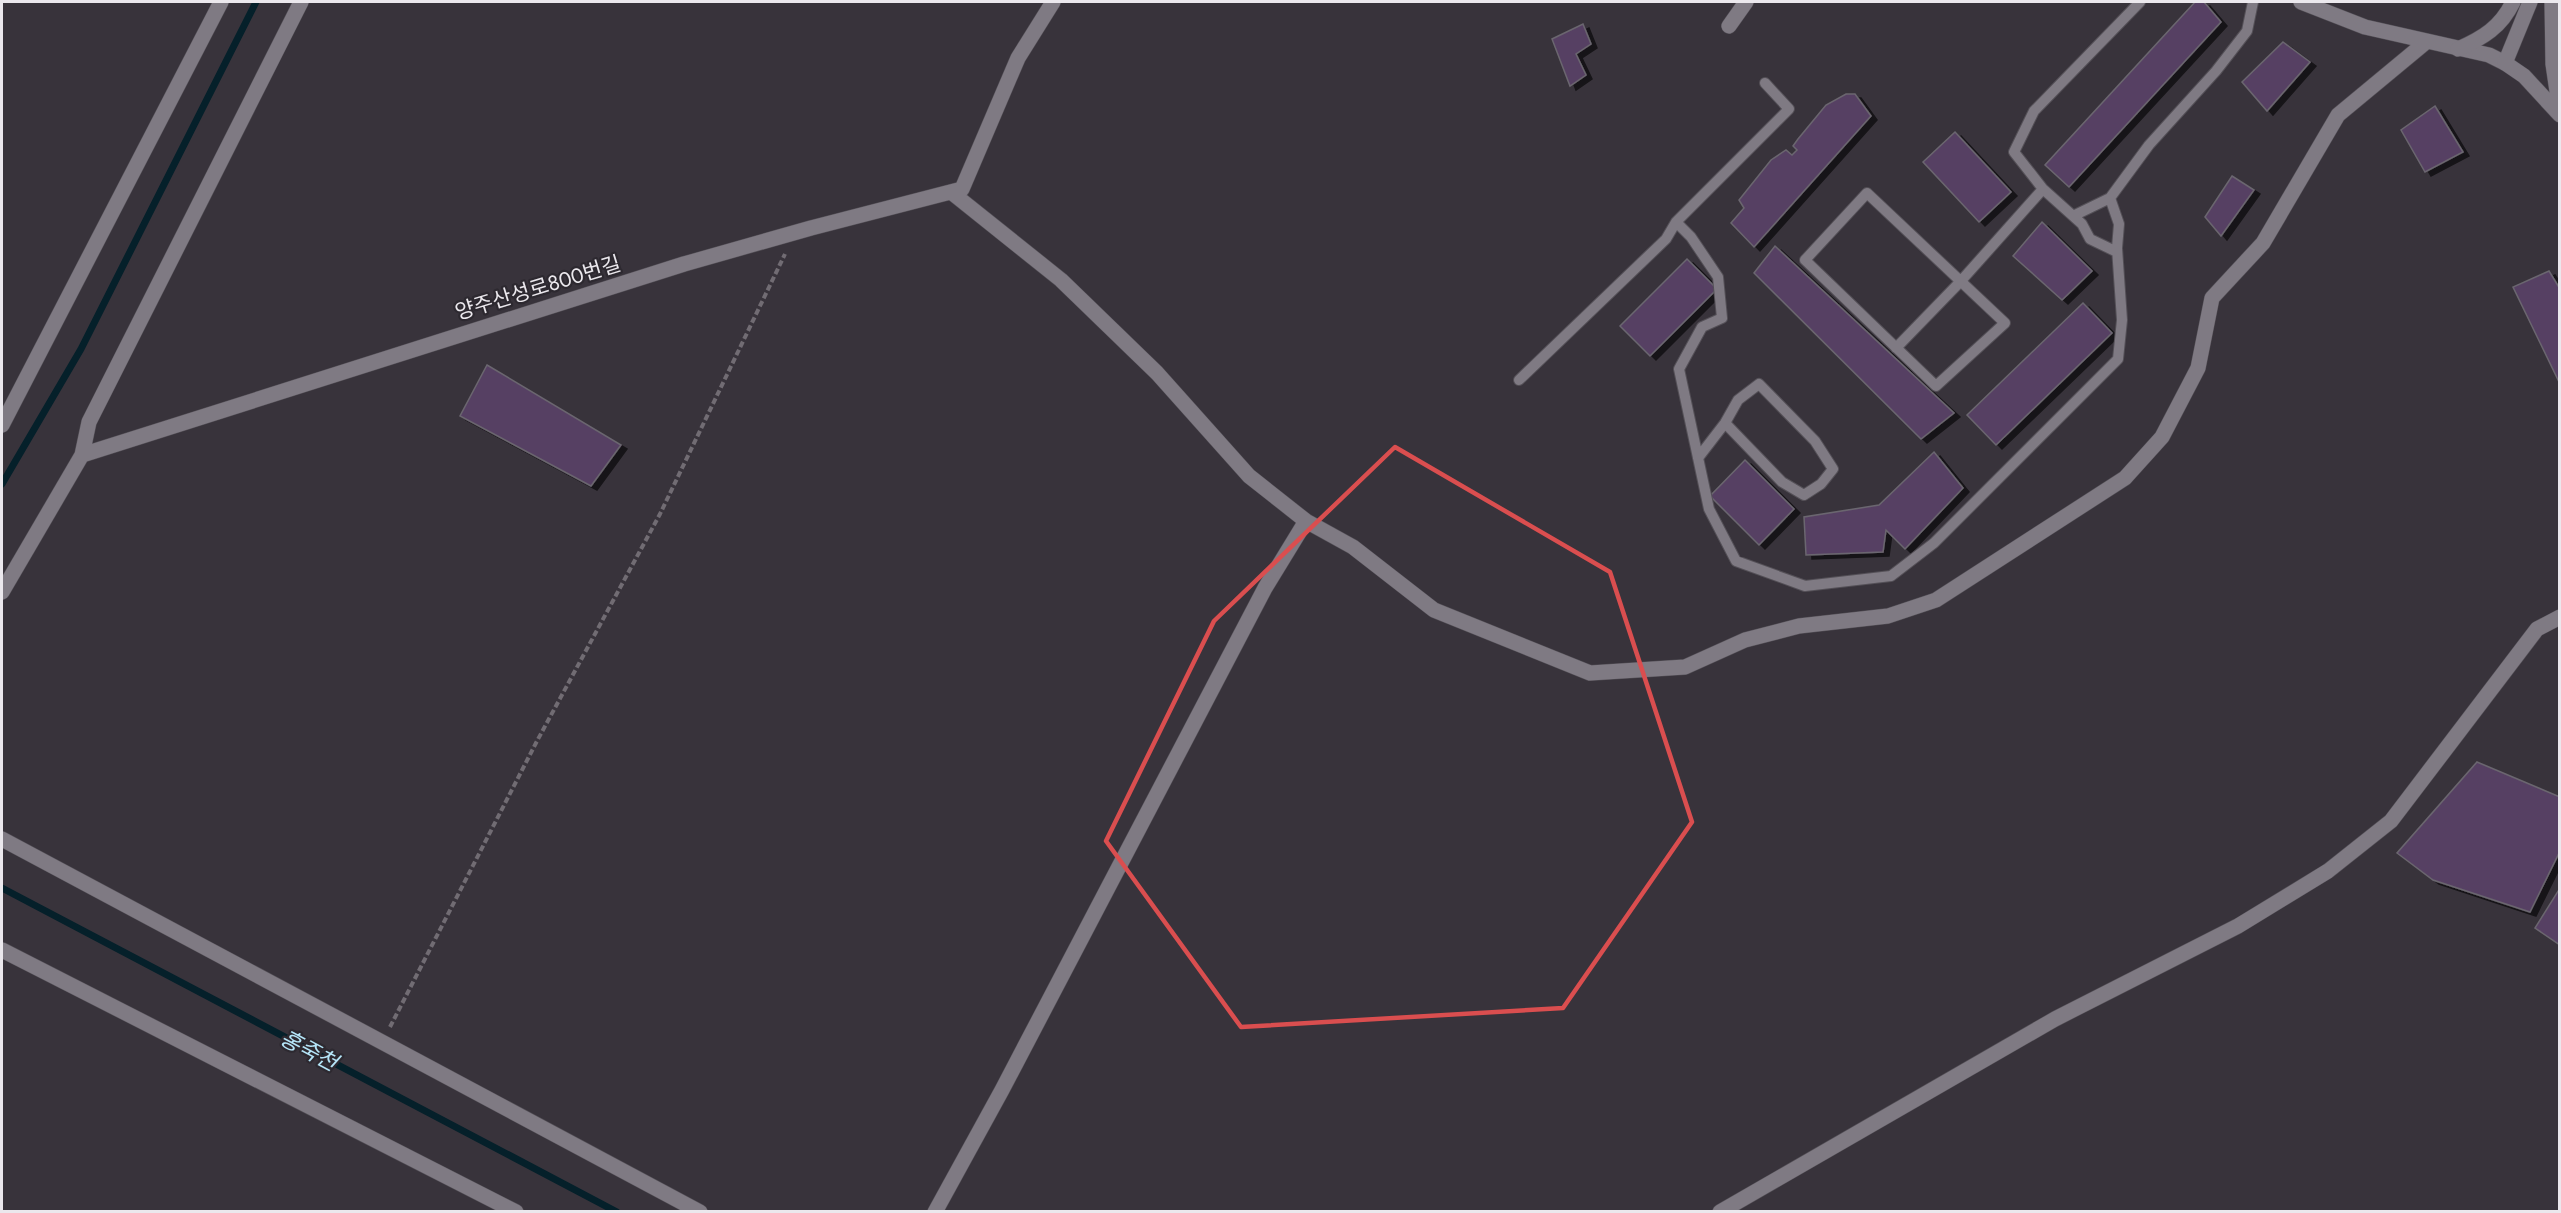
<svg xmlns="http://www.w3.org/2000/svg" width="2561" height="1213" viewBox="0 0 2561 1213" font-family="Jost,'Noto Sans KR',sans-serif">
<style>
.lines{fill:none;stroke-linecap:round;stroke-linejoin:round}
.stream{stroke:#05202a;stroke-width:7}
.building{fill:#574164;stroke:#6b666f;stroke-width:1.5;filter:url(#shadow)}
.service-casing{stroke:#545057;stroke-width:12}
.minor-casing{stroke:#545057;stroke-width:16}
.tertiary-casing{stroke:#545057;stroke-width:16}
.path{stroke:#716c73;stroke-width:4;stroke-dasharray:6 3;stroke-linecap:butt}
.service{stroke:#7f7a83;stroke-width:10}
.minor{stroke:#7f7a83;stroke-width:15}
.tertiary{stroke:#7f7a83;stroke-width:15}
.marked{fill:none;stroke:#da4e4f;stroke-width:4.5;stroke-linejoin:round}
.labels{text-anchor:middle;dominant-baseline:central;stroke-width:4.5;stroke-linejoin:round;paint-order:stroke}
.street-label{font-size:21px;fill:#ebe8ed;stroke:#2d2930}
.water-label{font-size:22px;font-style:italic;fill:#b5e5f8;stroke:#2d2930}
</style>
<defs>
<filter id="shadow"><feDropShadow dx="6" dy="4" stdDeviation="0" flood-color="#0009"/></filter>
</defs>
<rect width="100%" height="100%" fill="#38333b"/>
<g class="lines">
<path class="stream" d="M2,484L81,349L256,2
M2,888L617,1212"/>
</g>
<path class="building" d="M2195,2H2204L2221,22L2069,187L2045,165Z
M1583,24L1591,44L1576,54L1586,75L1570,86L1552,39Z
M2283,42L2310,62L2267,111L2242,82Z
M1846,94H1855L1871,116L1754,247L1731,223L1744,208L1739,200L1771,160L1786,150L1792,155L1797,150L1793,146L1798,139L1826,105Z
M2435,106L2463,152L2425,172L2401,130Z
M1955,132L2011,192L1979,222L1923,162Z
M2232,176L2254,190L2221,236L2205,217Z
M2042,222L2092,271L2062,300L2013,256Z
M1775,246L1954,413L1921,439L1754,273Z
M1687,259L1717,289L1650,356L1620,326Z
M2549,271L2560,289V384L2513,287Z
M2083,303L2112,333L1996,445L1967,415Z
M487,365L621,445L591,486L460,416Z
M1934,452L1963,488L1905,549L1886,530L1883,552L1806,555L1804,517L1879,505Z
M1745,460L1794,509L1759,545L1710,496Z
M2477,762L2560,797V851L2530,912L2433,880L2397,853Z
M2560,888V945L2535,928Z"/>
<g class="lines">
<defs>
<path id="service" d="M1867,193L2005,323L1936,386L1805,260Z
M2073,216L2110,198
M1676,222L1691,237L1718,277L1722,318L1702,327L1679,369L1709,509L1736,561L1805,586L1891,576L1934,543L2118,359L2122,320L2117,248L2119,224L2110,198L2149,145L2216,71L2247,31L2253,2
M2117,252L2090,239L2082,224L2043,189L2014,152L2034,111L2140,2
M1896,348L1960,282L2043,189
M1519,380L1666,239L1676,222L1789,109L1765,83
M1698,458L1725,423L1738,400L1759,384L1815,441L1833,469L1821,484L1804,495L1782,482L1725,423"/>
<path id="minor" d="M2301,2L2365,27L2489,55L2505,63
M1729,26L1746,2
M951,192L1061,280L1157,373L1249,476L1306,521L1353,547L1434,610L1590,673L1685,667L1745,640L1799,626L1888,616L1936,600L2125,478L2162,437L2198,368L2212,298L2263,243L2338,115L2426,42
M2,425L221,2
M82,455L89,422L301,2
M2,592L82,455L684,264L811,228L962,189L1018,58L1053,2
M2,839L700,1212
M2,950L516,1212
M935,1212L1002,1090L1265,588L1306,521
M1720,1212L2055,1019L2238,926L2328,871L2391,821L2537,629L2560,617"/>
<path id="tertiary" d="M2530,2L2505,63L2524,76L2560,115
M2552,2L2553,64L2560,112
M2458,49C2483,38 2501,27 2513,2"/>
</defs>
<use href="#service" class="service-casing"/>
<use href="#minor" class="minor-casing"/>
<use href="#tertiary" class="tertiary-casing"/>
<path class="path" d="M390,1027L537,741L660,514L785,254"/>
<use href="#service" class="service"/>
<use href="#minor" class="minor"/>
<use href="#tertiary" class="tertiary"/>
</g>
<path class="marked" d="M1395,447L1610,572L1692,822L1563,1008L1241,1027L1106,841L1214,621Z"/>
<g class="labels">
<g class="street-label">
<text transform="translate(538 288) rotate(-17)">양주산성로800번길</text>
</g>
<g class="water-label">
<text transform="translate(309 1050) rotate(28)">홍죽천</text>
</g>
</g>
<rect width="2561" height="1213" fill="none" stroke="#ebe8ed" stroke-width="6"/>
</svg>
